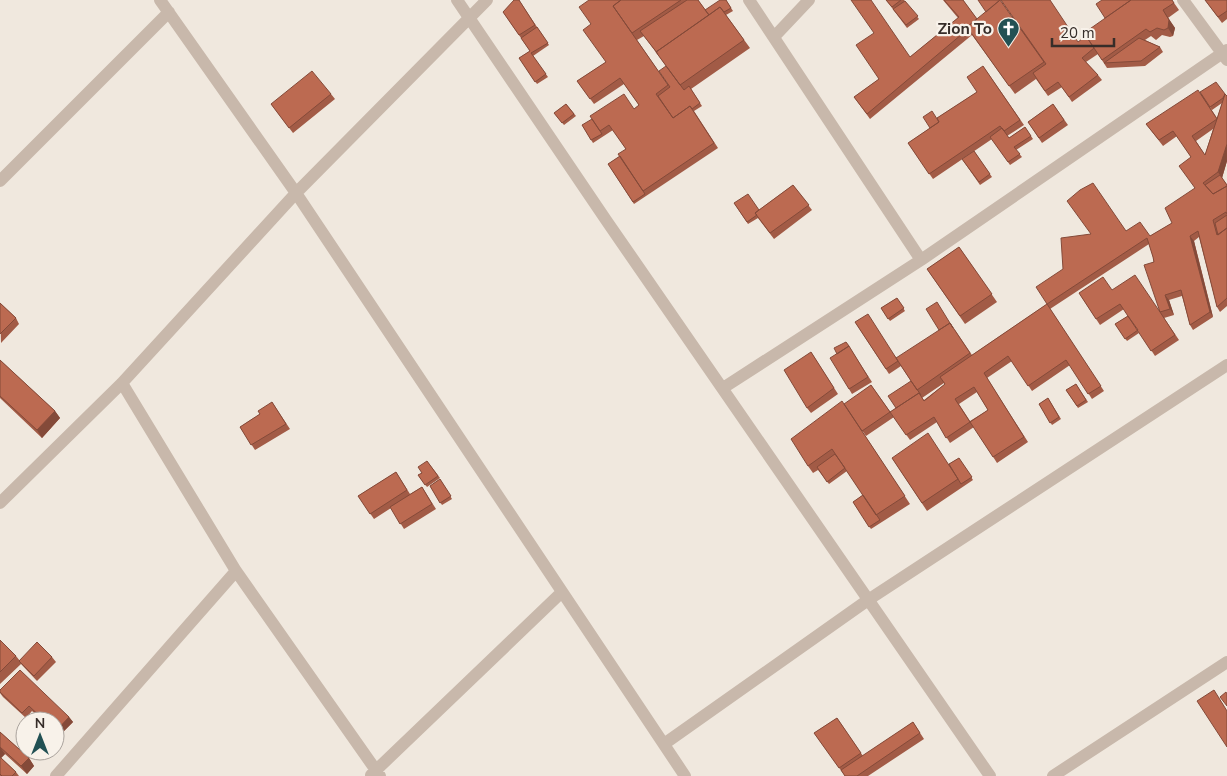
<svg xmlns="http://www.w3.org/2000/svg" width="1227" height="776" viewBox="0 0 1227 776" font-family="'Nunito Sans',sans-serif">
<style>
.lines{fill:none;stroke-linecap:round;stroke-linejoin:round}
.street{stroke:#c8b8ab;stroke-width:12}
.wall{fill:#a25b46;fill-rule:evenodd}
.shaded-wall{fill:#844a39}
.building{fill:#bc6a51;stroke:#844a39;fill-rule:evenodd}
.labels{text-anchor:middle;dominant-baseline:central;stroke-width:4.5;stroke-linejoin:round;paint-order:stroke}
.poi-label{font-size:16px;font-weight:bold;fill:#362d29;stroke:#f8f2ea;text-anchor:end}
</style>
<rect width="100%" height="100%" fill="#f0e8de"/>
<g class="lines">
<path class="street" d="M160,0L296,193L685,776
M457,0L606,220L990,776
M749,0L921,260
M1183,0L1227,60
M774,37L809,0
M0,181L169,12
M122,383L236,571L380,776
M723,388L921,260L1227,50
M0,503L122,383L296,193L487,0
M664,744L868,600L1227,365
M371,775L562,592
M56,776L236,571
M1053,776L1227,662"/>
</g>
<path class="wall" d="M519,0L549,45L533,56L548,77L537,84L519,58L530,51L503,12Z
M589,0H698L709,15L726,0L733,11L726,15L750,48L691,89L702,106L694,111L718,148L634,204L608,164L620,156L626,149L613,130L593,143L582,125L634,109L639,105L624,84L594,104L577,81L606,62L591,24ZM644,36L666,66L668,85L637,40Z
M886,0H904L919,19L907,28Z
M943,0H963L977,19L1078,42L1172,0L1179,10L1168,18L1175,28L1173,36L1170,37L1162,35L1156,40L1151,36L1145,40L1160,47L1163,52L1145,66L1107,68L1098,54L1086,62L1098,75L1102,80L1072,102L1062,87L1048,96L1036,79L1015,94L972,35L870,119L854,97L879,79L874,33L910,57L958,18Z
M1205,0H1227V19L1222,23Z
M983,66L1024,125L1007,136L1009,138L1025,127L1033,139L1016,150L1022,157L1010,165L992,139L933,179L908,143L930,128L937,118L977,92Z
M331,94L335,99L293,133L271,104Z
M1201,94H1225L1227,96V161L1222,178L1227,185V306L1220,312L1217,307L1199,237L1194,241L1213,317L1193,330L1190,325L1182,296L1169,300L1174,315L1164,318L1179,340L1155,356L1124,309L1100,325L1079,293L1112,290L1160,312L1153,257L1149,244L1050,309L1104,391L1092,399L1070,365L1032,391L1012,361L987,378L1028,442L997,463L974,427L950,443L937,422L910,440L890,412L896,408L911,381L901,366L889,374L855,322L897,358L955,330L972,355L1047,304L1126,231L1150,236L1172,223L1195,188L1191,157L1177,136L1163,146L1146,124ZM1202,95L1212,110L1222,103L1217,118ZM1213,129L1205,155L1196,141ZM944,383L945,384L924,400L922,398ZM977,392L988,410L970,421L959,404Z
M566,104L576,116L564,125L554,113Z
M1053,104L1068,125L1042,143L1028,122Z
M974,151L992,177L980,185L962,159Z
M793,185L812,210L774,239L758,218L748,224L734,203L759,210Z
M959,247L997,302L965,324L927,269Z
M897,298L905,311L890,321L881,308Z
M0,303L16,318L19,324L1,343Z
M1128,316L1139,333L1127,341L1115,324Z
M846,342L872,382L852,394L849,389L837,354Z
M811,352L838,394L811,413L807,408Z
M0,360L55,411L60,418L42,438L0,398Z
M1076,384L1088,402L1078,408L1066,390Z
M871,385L894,417L866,436L850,413L910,504L871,529L853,502L863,495L847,471L829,484L818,470L813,473L808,466L845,405Z
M1048,398L1061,419L1052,425L1039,404Z
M272,402L290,429L255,450L240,427L260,414Z
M892,458L949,464L959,458L973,480L927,511Z
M427,461L440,478L427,487L418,475L422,473Z
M396,472L410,494L422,487L436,509L404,529L391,508L374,519L358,496Z
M440,479L452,499L442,505L430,486Z
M0,640L16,656L20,661L52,657L56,662L37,681L21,664L0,684Z
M0,690L69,717L73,722L59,736L55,732V721H43L32,711L26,718L3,697L0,693Z
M837,718L863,756L913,722L924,739L868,776H845L814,733Z
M0,732L29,758L34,766L27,774L5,754L1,758L16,772L19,776H0Z"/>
<path class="shaded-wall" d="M1163,10L1175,28L1173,36L1168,28Z
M1227,144V161L1222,178L1218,172Z
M1190,236L1194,241L1213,317L1210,312Z
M1165,295L1169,300L1174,315L1170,309Z
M55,411L60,418L42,438L37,430Z
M69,717L73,722L59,736L56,731Z
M0,747L5,754L0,759Z
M29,758L34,766L27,774L21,766Z"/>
<path class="building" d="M514,0H519L535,25L519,35L503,12Z
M589,0H621L613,6L668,85L656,94L673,118L690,106L714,143L643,191L618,154L626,149L609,125L600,131L590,116L624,94L634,109L639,105L620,78L590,99L577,81L606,62L583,30L591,24L579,7Z
M621,0H681L632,33L613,6Z
M687,0H698L709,15L656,52L658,54L640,31Z
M720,0H726L731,8L724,12L720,7L709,15L705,10Z
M851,0H871L910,57L959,17L944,0H963L977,19L967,27L968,29L867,114L854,97L879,79L856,45L874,33Z
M886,0H901L892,7Z
M978,0H1000L986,12Z
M1000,0L1044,62L1009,86L967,27Z
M1001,0H1050L1078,42L1086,36L1094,48L1082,58L1098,75L1069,97L1058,82L1045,91L1033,73L1046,64Z
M1102,0H1131L1105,18L1096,4Z
M1131,0H1172L1174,3L1163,10L1169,20L1168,28L1164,30L1157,28L1150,32L1146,29L1102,60L1084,33Z
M1205,0H1227V11L1218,17Z
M905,1L918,16L906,25L893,9Z
M720,7L744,40L680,85L656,52Z
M537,27L548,43L531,53L546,74L535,82L519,58L530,51L521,38Z
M1139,38L1160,47L1141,61L1104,63Z
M666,66L684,90L689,86L700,103L692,109L690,106L673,118L658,96L670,87L659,71Z
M983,66L1020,120L1004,131L1000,126L929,174L908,143L939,122L937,118L977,92L967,77Z
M312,71L331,94L289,128L271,104Z
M1216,82L1225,94L1223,98L1210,107L1200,92Z
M1198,90L1217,119L1225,94L1227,96V144L1218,172L1203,183L1213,194L1227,186V214L1226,212L1213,220L1217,235L1227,228V298L1217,307L1198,231L1190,236L1210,312L1190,325L1181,290L1165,295L1170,309L1160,312L1175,335L1151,351L1120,304L1096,319L1079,293L1103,277L1112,290L1135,275L1160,312L1144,265L1154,262L1153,257L1147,238L1047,304L1036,287L1063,269L1061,238L1091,234L1067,201L1080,190L1093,183L1126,231L1140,222L1150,236L1172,223L1165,208L1195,188L1179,166L1191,157L1173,131L1159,140L1146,124ZM1217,119L1205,155L1192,136Z
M566,104L574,114L562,123L554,113Z
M1053,104L1064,120L1039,138L1028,122Z
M932,111L939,122L930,128L923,117Z
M592,119L602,134L591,140L582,125Z
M1025,127L1031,136L1014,147L1020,154L1008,162L990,137L1002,128L1009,138Z
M974,151L990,174L979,182L962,159Z
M620,156L645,194L633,202L608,164Z
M1220,175L1227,185V186L1213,194L1205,185Z
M793,185L809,205L770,233L755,213Z
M748,194L759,210L755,213L757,215L747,222L734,203Z
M1227,215V228L1218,235L1215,223Z
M959,247L992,294L960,316L927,269Z
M897,298L904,308L888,319L881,308Z
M937,302L953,328L950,323L939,330L926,309Z
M0,303L16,318L0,334Z
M1047,304L1101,386L1088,394L1066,360L1028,386L1008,356L984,373L1024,437L993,457L970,422L946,438L934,417L906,435L890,412L919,393L924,401L945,384L940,377ZM974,387L988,410L970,422L955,399Z
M868,314L898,361L886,369L855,322Z
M1128,316L1138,330L1125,339L1115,324Z
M950,323L970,353L917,390L896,358Z
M846,342L849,346L837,354L834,348Z
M849,346L868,377L849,389L830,358Z
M811,352L834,388L807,408L784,370Z
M0,360L55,411L37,430L0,396Z
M911,381L921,395L919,393L896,408L888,396Z
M1076,384L1086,400L1077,406L1066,390Z
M871,385L890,412L862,431L844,404Z
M1048,398L1059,417L1050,423L1039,404Z
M842,401L905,496L876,515L832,449L808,466L791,439Z
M272,402L286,424L251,445L240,427L260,414L258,411Z
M928,433L958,479L922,503L892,458Z
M835,454L845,468L827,482L817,467Z
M959,458L972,477L961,484L949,464Z
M427,461L438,476L425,485L418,475L422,473L418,467Z
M396,472L407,490L370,514L358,496Z
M440,479L451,496L440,503L430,486Z
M422,487L432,504L400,524L390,507Z
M863,495L880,520L869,527L853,502Z
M0,640L16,656L0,672Z
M37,642L52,657L34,676L19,661Z
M20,670L69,717L56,731H55V721H45L29,706L22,713L0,692V690Z
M1214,690L1227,711V747L1197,701Z
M1226,692L1227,694V706L1220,697Z
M837,718L861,753L839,768L814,733Z
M913,722L920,733L857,776H845L841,770Z
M0,732L29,758L21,766L0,747Z
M0,757L16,772L12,776H2L0,774Z"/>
<defs>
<symbol id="church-pin" viewBox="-11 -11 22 30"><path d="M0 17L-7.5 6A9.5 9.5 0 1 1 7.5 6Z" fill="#225154" stroke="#f8f2ea"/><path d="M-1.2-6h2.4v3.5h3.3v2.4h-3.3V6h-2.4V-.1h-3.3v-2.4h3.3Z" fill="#fff"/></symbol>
</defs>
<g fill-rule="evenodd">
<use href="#church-pin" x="996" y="16" width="25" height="34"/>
</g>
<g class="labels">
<g class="poi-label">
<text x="992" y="29">Zion To</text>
</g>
</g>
<g transform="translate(40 736)"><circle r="24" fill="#f8f2ea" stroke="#aaa39d"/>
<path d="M0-4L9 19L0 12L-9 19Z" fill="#225154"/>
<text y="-8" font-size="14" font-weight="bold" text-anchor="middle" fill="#362d29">N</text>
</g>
<path d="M1052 38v8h62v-8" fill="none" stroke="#362d29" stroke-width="2.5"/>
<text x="1060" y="38" font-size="15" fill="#362d29" stroke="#f8f2ea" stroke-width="4" paint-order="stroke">20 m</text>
</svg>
